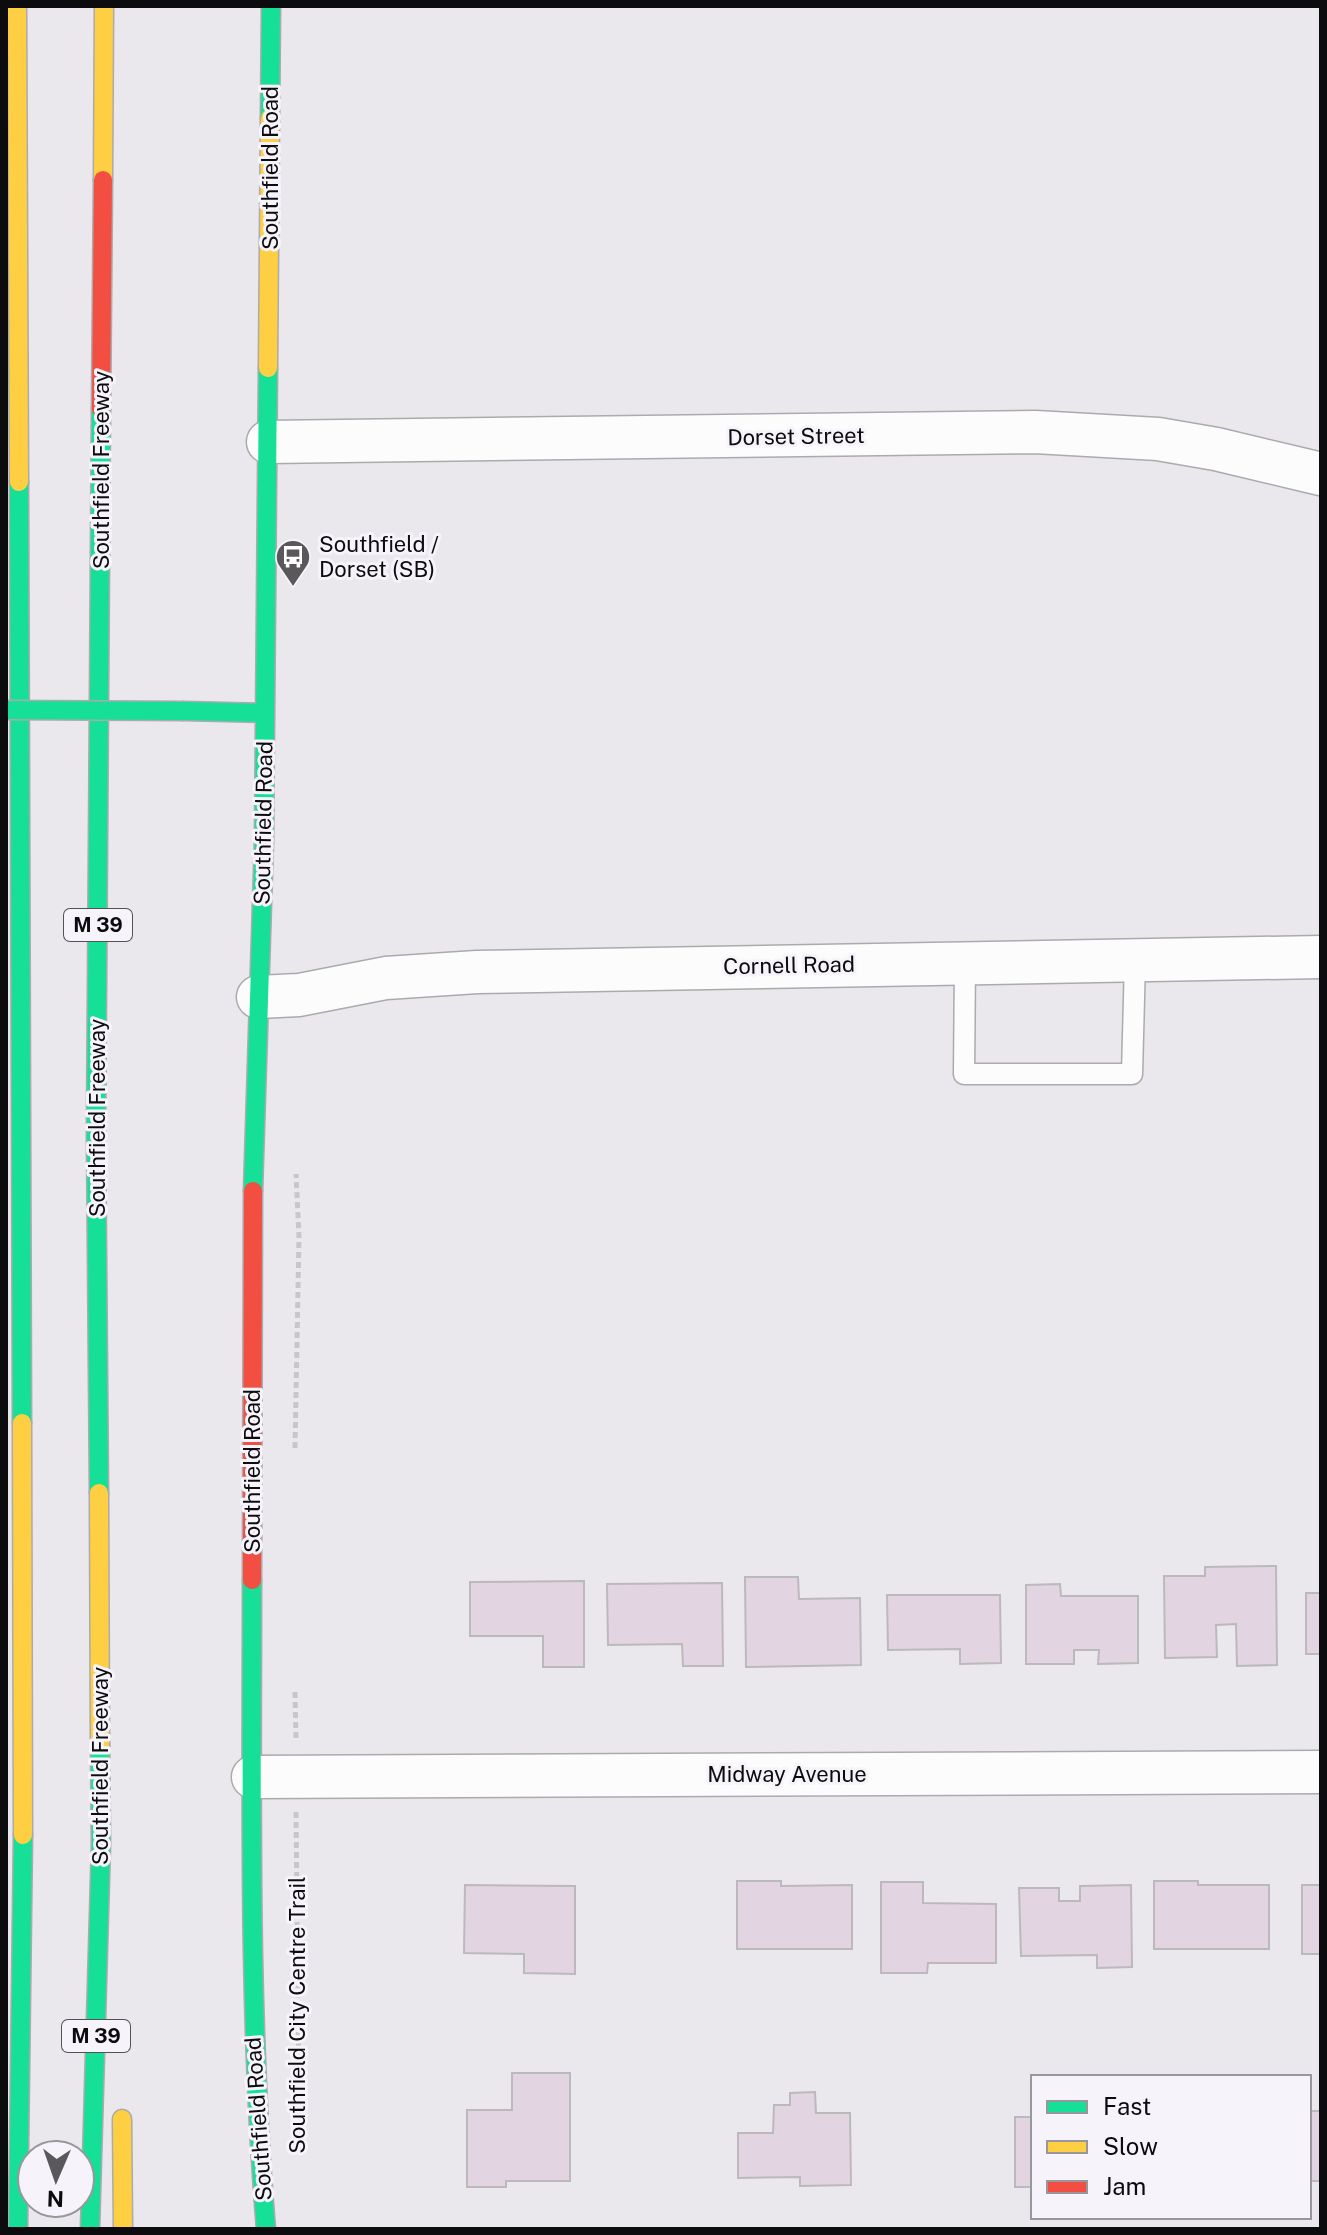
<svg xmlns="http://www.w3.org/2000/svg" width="1327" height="2235" viewBox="0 0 1327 2235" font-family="'Public Sans',sans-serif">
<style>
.building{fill:#e3d4e1;stroke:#bbb9bb;stroke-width:2}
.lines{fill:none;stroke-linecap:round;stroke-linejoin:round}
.lane-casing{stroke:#abaaad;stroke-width:23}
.street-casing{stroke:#abaaad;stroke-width:45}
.fast-casing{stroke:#abaaad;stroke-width:21}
.slow-casing{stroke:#abaaad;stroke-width:21}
.jam-casing{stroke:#abaaad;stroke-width:21}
.path{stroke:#c7c7c8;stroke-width:5;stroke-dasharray:6 4;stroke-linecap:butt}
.lane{stroke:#fcfcfc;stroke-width:20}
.street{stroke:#fcfcfc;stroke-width:42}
.fast{stroke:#16e098;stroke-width:18}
.slow{stroke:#ffcf43;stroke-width:18}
.jam{stroke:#f24e42;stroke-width:18}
.fast-bridge-casing{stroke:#abaaad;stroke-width:21;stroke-linecap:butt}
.fast-bridge{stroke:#16e098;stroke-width:18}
.labels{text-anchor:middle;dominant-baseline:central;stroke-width:6;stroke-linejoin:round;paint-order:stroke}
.shield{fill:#f6f4fa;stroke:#525154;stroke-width:2}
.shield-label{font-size:20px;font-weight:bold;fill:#0c0b0d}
.street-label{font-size:22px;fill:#0c0b0d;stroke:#f6f4fa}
.poi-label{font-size:22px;fill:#0c0b0d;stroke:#f6f4fa;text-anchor:start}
</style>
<rect width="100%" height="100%" fill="#eae8ec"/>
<path class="building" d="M1276,1566L1277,1665L1237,1666L1236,1624L1216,1625L1217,1657L1165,1658L1164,1576H1205V1567Z
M745,1577H798L799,1599L860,1598L861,1665L746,1667Z
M584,1581V1667H543V1636H470V1582Z
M722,1583L723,1666H683L682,1644L608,1645L607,1584Z
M1060,1584L1061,1596H1138V1663L1098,1664L1099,1650H1074V1664H1026V1585Z
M1306,1593H1321V1654H1306Z
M887,1595H1000L1001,1663L960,1664V1649L888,1650Z
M737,1881H781V1886L852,1885V1949H737Z
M1154,1881H1198V1885H1269V1949H1154Z
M881,1882H923V1903L996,1904V1963H928L927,1973H881Z
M465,1885L575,1886V1974L524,1973V1954L464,1953Z
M1131,1885L1132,1967L1097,1968V1955L1021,1956L1019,1888H1059V1901H1080V1886Z
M1302,1885H1321V1954H1302Z
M512,2073H570V2181H506V2187H467V2110H512Z
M815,2092L816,2113H850L851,2185L800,2186V2177L738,2178V2133H773L774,2105H790V2093Z
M1309,2111H1321V2181H1309Z
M1015,2117H1033V2187H1015Z"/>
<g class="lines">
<defs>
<path id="lane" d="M965,963L964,1074H1132L1135,960"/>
<path id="street" d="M268,442L1035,432L1158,439L1216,449L1321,474
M258,997L299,995L386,978L477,972L1321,957
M253,1777L1321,1772"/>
<path id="fast" d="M270,118L271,6
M19,482L22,1423
M184,711L264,713
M253,1191L264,840L268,368
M99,1493L96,1133L101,409
M252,1580C252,1796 248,2013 266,2229
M18,2229L23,1835
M90,2229L101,1844L100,1745"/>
<path id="slow" d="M17,6L19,482
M103,180L104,6
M268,368L270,118
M22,1423L23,1835
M99,1493L100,1745
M122,2119L123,2229"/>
<path id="jam" d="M101,409L103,180
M252,1580L253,1191"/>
</defs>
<use href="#lane" class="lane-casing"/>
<use href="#street" class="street-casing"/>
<use href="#fast" class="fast-casing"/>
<use href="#slow" class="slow-casing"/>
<use href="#jam" class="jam-casing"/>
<path class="path" d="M295,1448L299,1237L296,1174
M295,1692L296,1738
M296,1812L299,2094"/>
<use href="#lane" class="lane"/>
<use href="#street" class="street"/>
<use href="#fast" class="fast"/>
<use href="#slow" class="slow"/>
<use href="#jam" class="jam"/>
<defs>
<path id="fast-bridge" d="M6,710L184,711"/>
</defs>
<use href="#fast-bridge" class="fast-bridge-casing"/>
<use href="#fast-bridge" class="fast-bridge"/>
</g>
<defs>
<symbol id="bus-pin" viewBox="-11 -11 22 30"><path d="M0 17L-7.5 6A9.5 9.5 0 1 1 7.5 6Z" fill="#5a585b" stroke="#f6f4fa"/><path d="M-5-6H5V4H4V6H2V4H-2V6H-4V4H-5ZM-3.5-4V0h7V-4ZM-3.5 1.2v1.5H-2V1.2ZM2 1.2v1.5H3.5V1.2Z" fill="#fff"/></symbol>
</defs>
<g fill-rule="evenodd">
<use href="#bus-pin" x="273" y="537" width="40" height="54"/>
</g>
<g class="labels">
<g class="shield">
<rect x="64" y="909" width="68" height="32" rx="6"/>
<rect x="62" y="2020" width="68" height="32" rx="6"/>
</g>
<g class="shield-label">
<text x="98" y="925">M 39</text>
<text x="96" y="2036">M 39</text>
</g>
<g class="street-label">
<text transform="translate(270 168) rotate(-90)">Southfield Road</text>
<text transform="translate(796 436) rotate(-1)">Dorset Street</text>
<text transform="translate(101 470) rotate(-90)">Southfield Freeway</text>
<text transform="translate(263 823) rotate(-89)">Southfield Road</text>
<text transform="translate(789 965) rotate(-1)">Cornell Road</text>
<text transform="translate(97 1118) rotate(-90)">Southfield Freeway</text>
<text transform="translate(252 1471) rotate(-90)">Southfield Road</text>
<text transform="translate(100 1766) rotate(-90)">Southfield Freeway</text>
<text x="787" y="1774">Midway Avenue</text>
<text transform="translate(297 2015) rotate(-90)">Southfield City Centre Trail</text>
<text transform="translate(258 2119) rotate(-94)">Southfield Road</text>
</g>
<g class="poi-label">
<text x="319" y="544">Southfield /<tspan x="319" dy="25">Dorset (SB)</tspan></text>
</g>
</g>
<rect width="1327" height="2235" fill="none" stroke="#0c0b0d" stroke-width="16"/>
<rect x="1031" y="2075" width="280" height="144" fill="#f6f4fa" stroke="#98979b" stroke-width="2"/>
<rect x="1047" y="2101" width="40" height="12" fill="#16e098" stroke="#98979b" stroke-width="2"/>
<text x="1103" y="2115" font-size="24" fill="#0c0b0d">Fast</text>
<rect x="1047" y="2141" width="40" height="12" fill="#ffcf43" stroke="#98979b" stroke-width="2"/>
<text x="1103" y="2155" font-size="24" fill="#0c0b0d">Slow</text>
<rect x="1047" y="2181" width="40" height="12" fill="#f24e42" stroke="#98979b" stroke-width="2"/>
<text x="1103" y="2195" font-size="24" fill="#0c0b0d">Jam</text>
<g transform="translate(56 2179) rotate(182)"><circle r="38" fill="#f6f4fa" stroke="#98979b" stroke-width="2"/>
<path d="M0-6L14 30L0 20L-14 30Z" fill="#5a585b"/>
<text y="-12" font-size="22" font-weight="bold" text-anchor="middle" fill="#0c0b0d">N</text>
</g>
</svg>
